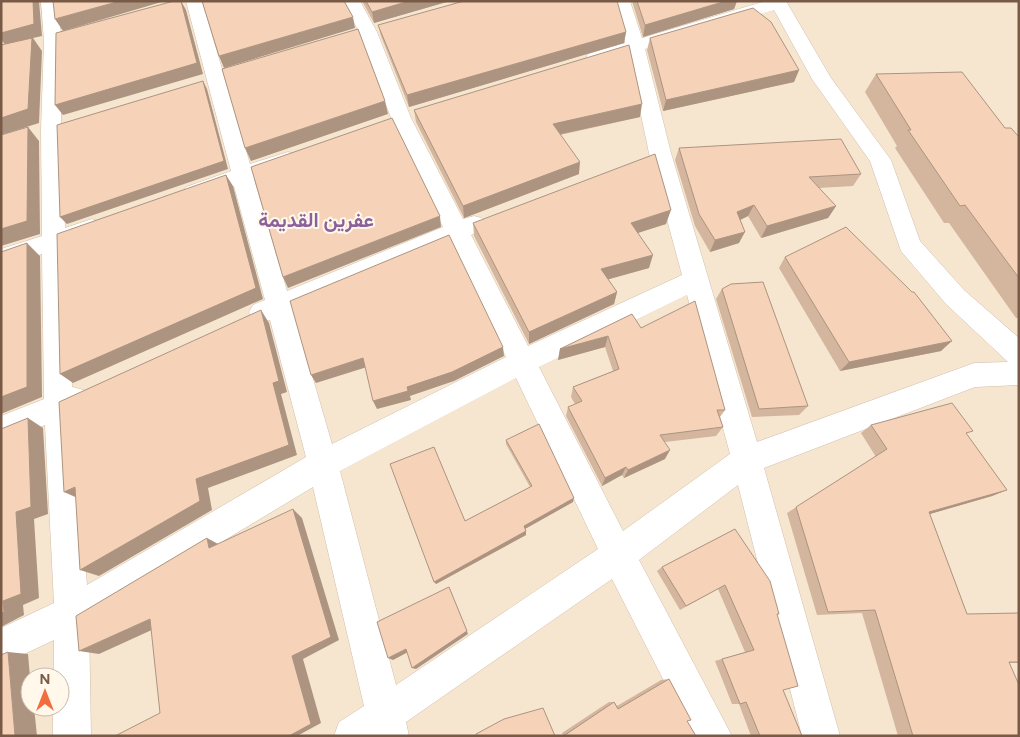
<svg xmlns="http://www.w3.org/2000/svg" width="1020" height="737" viewBox="0 0 1020 737" font-family="Figtree,Vazirmatn,sans-serif">
<style>
.residential{fill:#f6e6d0;fill-rule:evenodd}
.lines{fill:none;stroke-linecap:round;stroke-linejoin:round}
.minor-casing{stroke:#d2beaa;stroke-width:1}
.minor{fill:#fff;fill-rule:evenodd}
.wall{fill:#d4b59e}
.shaded-wall{fill:#ac9481}
.building{fill:#f6d3b8;stroke:#ac9481}
.labels{text-anchor:middle;dominant-baseline:central;stroke-width:4;stroke-linejoin:round;paint-order:stroke}
.district-label{font-size:20px;font-weight:bold;fill:#8b619c;stroke:#fff8eb}
</style>
<rect width="100%" height="100%" fill="#fef4e3"/>
<path class="residential" d="M1,1H1019V736H1ZM30,677H60V707H30Z"/>
<g class="lines">
<defs>
<path id="minor" d="M41,1H57L62,41L61,130L65,228L92,219L100,222L104,228L100,234L66,246L72,387L84,390L88,399L84,408L73,413L87,585L306,457L270,320L262,322L253,319L249,312L253,305L265,300L234,186L194,200L186,197L183,192L186,187L231,171L186,1H202L250,164L288,152L296,154L299,159L296,164L254,179L287,291L443,227L391,118L359,32L343,1H360L377,32L411,118L463,219L474,216L482,218L486,224L482,230L471,235L528,346L682,275L649,153L628,54L595,64L588,62L586,58L588,54L625,43L614,1H630L642,38L766,1H786L831,78L891,160L920,241L964,290L1019,338V385L975,387L764,468L840,736H802L738,485L639,560L732,736H692L612,579L406,722L409,736H334L339,722L364,706L313,487L89,622L91,736H53V707H60V677H54V640L1,665V628L54,603L45,425L1,443V416L44,399L42,254L1,267V249L42,236L41,130L44,41ZM774,10L812,79L870,161L901,251L946,304L1008,362L974,363L757,442L671,153L645,49ZM451,243L506,357L332,444L293,310ZM687,295L730,454L623,531L539,367ZM516,378L598,549L396,685L340,471Z"/>
</defs>
<use href="#minor" class="minor-casing"/>
<use href="#minor" class="minor"/>
</g>
<path class="wall" d="M362,1H450L374,23Z
M632,1H737L734,9L643,37Z
M378,25L626,32L624,43L409,107L381,36Z
M650,38L799,70L794,82L663,111L647,50Z
M876,74L1005,128L1019,137V318H1016L949,223H944L895,148L897,146L865,92Z
M414,110L640,117L560,135L579,174L464,218L416,122Z
M679,148L861,174L853,186L819,188L836,206L828,218L761,238L748,216L740,220L739,243L710,252L695,226L675,160Z
M473,223L666,224L638,233L649,268L608,279L617,292L614,304L529,344L474,236Z
M785,257L912,292L941,351L840,371L779,268Z
M722,289L808,406L799,415L752,417L716,299Z
M641,328L725,410L720,417L723,427L716,436L665,442V459L624,478L622,475L602,486L566,416L568,407L575,404L571,397L573,387L613,371L605,347L558,360L560,349Z
M871,425L967,435L1007,490L992,496L930,514L967,614L1019,613V663H1009L1019,736H898L862,613L817,615L787,513L876,457L861,433Z
M506,440L573,502L525,529L526,531V535L436,584L465,521L530,487L506,444Z
M735,529L779,614H777L783,690L802,736H751L739,704H732L715,661L745,652L718,589L680,610L657,571L662,567Z
M669,679L687,721L696,736H563L562,733L609,702H614L617,706L661,680Z"/>
<path class="shaded-wall" d="M33,1H39L42,36L33,38L42,51L39,123L1,135V118L6,46L1,39V33Z
M120,1H165L63,31L55,19Z
M181,1L186,10L203,74L63,115L55,105Z
M409,1H450L374,23L372,12Z
M726,1H737L734,9L643,37L645,25Z
M353,17L355,28L224,68L219,56Z
M626,32L624,43L409,107L407,95Z
M799,70L794,82L663,111L666,100Z
M203,81L207,89L228,169L67,224L60,217Z
M385,101L388,114L251,161L245,148Z
M642,104L640,117L552,136L553,124Z
M28,127L39,141L40,234L1,246V229Z
M580,162L579,174L464,218L463,206Z
M226,175L233,186L263,299L73,383L60,374Z
M754,205L748,216L732,224L737,212Z
M836,206L828,218L761,238L767,226Z
M671,210L666,224L628,236L631,223Z
M440,216L441,227L288,288L283,277Z
M745,232L739,243L710,252L715,240Z
M27,243L40,256L42,397L1,414V397Z
M653,255L649,268L599,282L601,269Z
M617,292L614,304L529,344V332Z
M261,310L269,323L287,392L281,394L297,455L208,488L212,510L99,576L80,570L196,479L273,383Z
M608,336L605,347L558,360L560,349Z
M952,341L941,351L840,371L849,362Z
M503,347L504,356L454,381L410,396L411,400L377,409L373,401L407,387Z
M363,358L367,367L316,383L311,375Z
M28,418L43,428L48,514L34,519L39,598L23,605L24,615L1,627V613L16,512Z
M670,450L665,459L624,478L628,470Z
M626,467L622,475L602,486L605,478Z
M75,487L82,500L64,492Z
M1007,490L992,496L916,518L929,512Z
M574,498L573,502L523,530L524,526Z
M293,509L302,518L339,640L303,659L321,723L297,736H289L292,656Z
M526,531V535L436,584L434,582Z
M207,538L220,545L209,548Z
M449,587L468,634L416,669L412,668Z
M150,619L167,623L99,654L79,651Z
M406,649L410,651L393,660L388,658Z
M8,652L28,654L30,677V707H34L37,736H15Z"/>
<path class="building" d="M1,1H33L34,24L1,33Z
M53,1H120L55,19Z
M174,1H181L197,63L55,105L56,33Z
M202,1H344L353,17L219,56Z
M366,1H409L372,12Z
M464,1H617L626,32L407,95L378,25Z
M637,1H726L645,25Z
M753,8L771,22L799,70L666,100L650,38Z
M358,29L385,101L245,148L222,69Z
M32,38L28,109L1,118V45Z
M629,45L642,104L553,124L580,162L463,206L414,110Z
M962,72L1005,128H1011L1019,137V278L965,205L960,206L908,130H911L876,74Z
M203,81L224,161L60,217L57,125Z
M392,118L440,216L283,277L251,167Z
M28,127L27,221L1,229V135Z
M841,139L861,174L809,177L836,206L767,226L754,205L737,212L745,232L715,240L699,214L679,148Z
M655,154L671,210L631,223L653,255L601,269L617,292L529,332L473,223Z
M226,175L256,288L60,374L57,234Z
M846,227L912,292H914L952,341L849,362L785,257Z
M449,235L503,347L452,372L407,387L408,391L373,401L363,358L311,375L290,301Z
M27,243V387L1,397V252Z
M763,282L808,406L759,409L722,289L731,284Z
M695,301L725,410H717L723,427L660,435L670,450L628,470L626,467L605,478L568,407L582,401L573,387L619,369L608,336L560,349L632,314L641,328Z
M261,310L279,381L273,383L289,445L196,479L200,501L80,570L75,487L64,492L59,402Z
M952,403L973,431L966,433L1007,490L929,512L967,614L1019,613V662H1009L1019,685V736H913L875,610L828,612L796,507L887,449L871,425Z
M28,418L31,507L16,512L21,594L3,601L4,612L1,613V429Z
M539,424L574,498L524,526L526,531L434,582L390,464L434,447L465,521L532,486L506,440Z
M293,509L331,637L292,656L311,724L289,736H115L160,713L150,619L79,651L76,616L207,538L209,548Z
M735,529L770,581L779,614H777L798,686L783,690L802,736H760L746,702L740,704L722,659L754,650L725,585L686,606L662,567Z
M449,587L467,631L412,668L406,649L388,658L377,622Z
M8,652L15,736H1V655Z
M669,679L691,720L687,721L696,736H565V735L614,702L618,709Z
M543,708L555,736H476V734L504,719Z"/>
<g class="labels">
<g class="district-label">
<text x="316" y="220">عفرين القديمة</text>
</g>
</g>
<rect width="1020" height="737" fill="none" stroke="#785a46" stroke-width="5"/>
<g transform="translate(45 692)"><circle r="24" fill="#fff8eb" stroke="#c9b9a9"/>
<path d="M0-4L9 19L0 12L-9 19Z" fill="#f26d3e"/>
<text y="-8" font-size="14" font-weight="bold" text-anchor="middle" fill="#785a46">N</text>
</g>
</svg>
